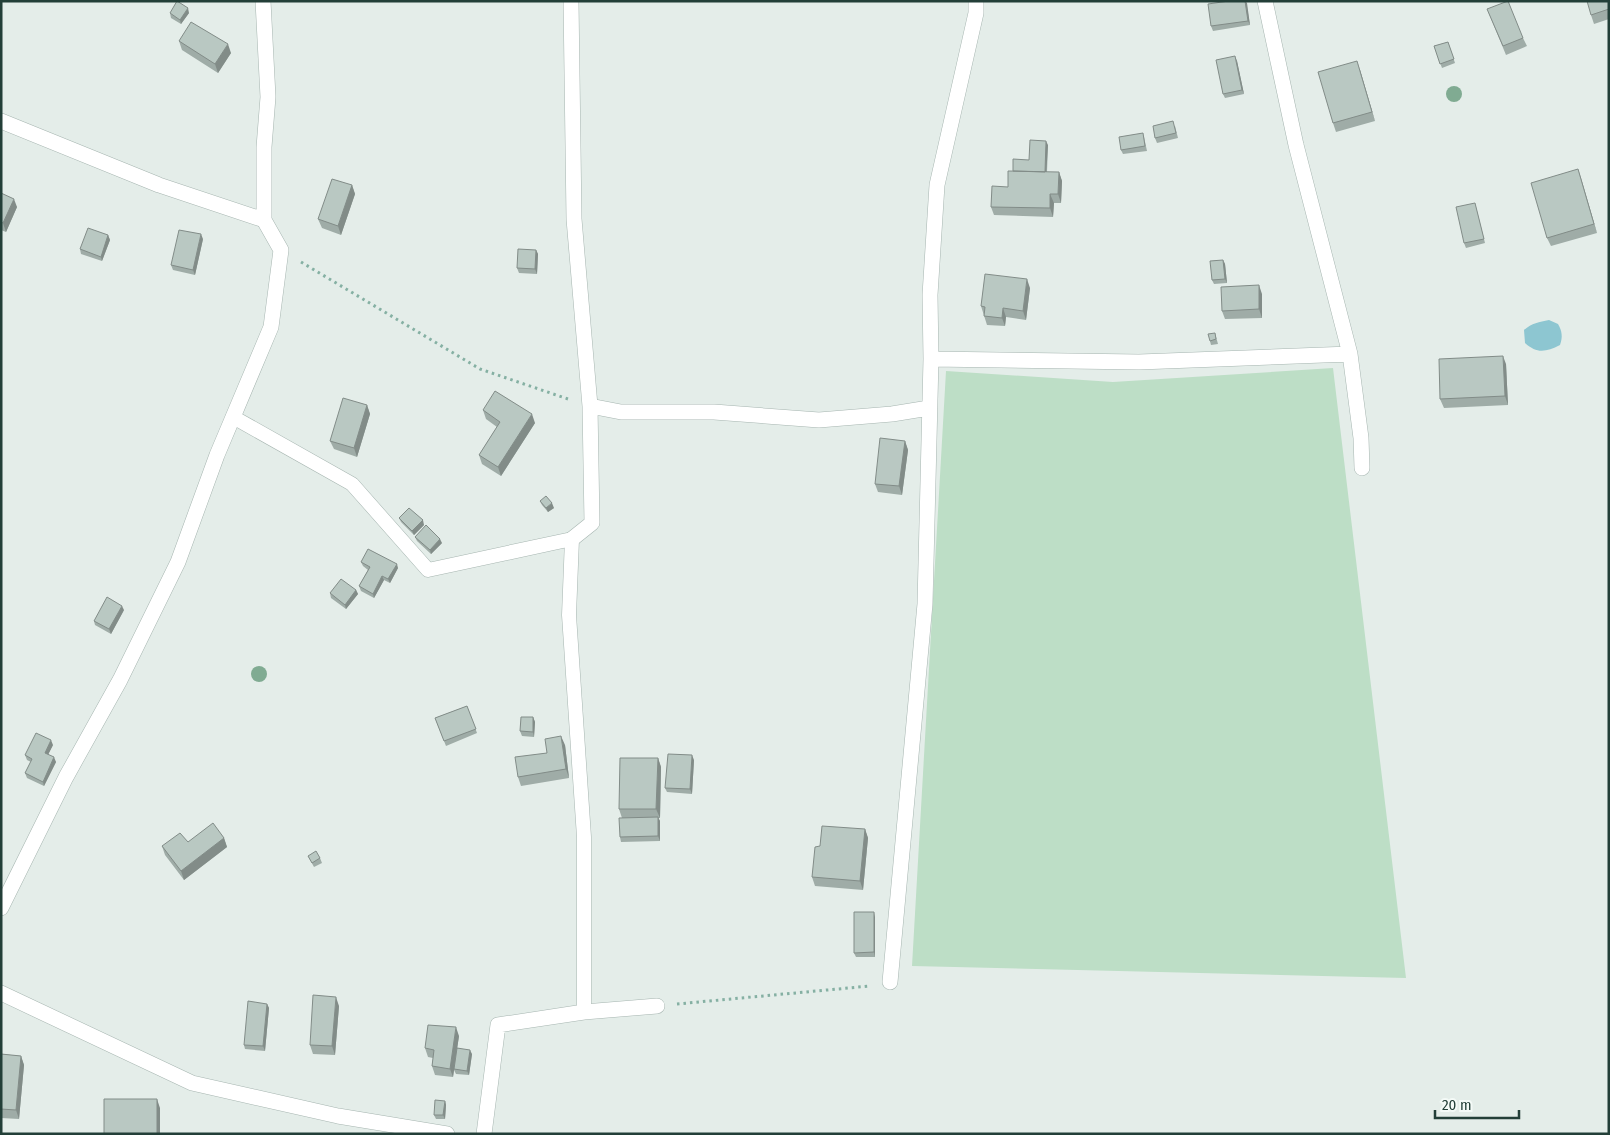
<svg xmlns="http://www.w3.org/2000/svg" width="1610" height="1135" viewBox="0 0 1610 1135" font-family="'Fira Sans Condensed',sans-serif">
<style>
.green{fill:#bddec6}
.water{fill:#8dc6d1}
.lines{fill:none;stroke-linecap:round;stroke-linejoin:round}
.service-casing{stroke:#a6b5b0;stroke-width:15}
.minor-casing{stroke:#a6b5b0;stroke-width:16}
.path{stroke:#85b0a3;stroke-width:3;stroke-dasharray:2.5 4;stroke-linecap:butt}
.service{stroke:#fff;stroke-width:14}
.minor{stroke:#fff;stroke-width:15}
.tree{fill:#80ab92}
.wall{fill:#9faca7}
.shaded-wall{fill:#828c88}
.building{fill:#b9c8c2;stroke:#828c88}
</style>
<rect width="100%" height="100%" fill="#e4ede9"/>
<path class="green" d="M1333,368L1406,978L912,966L946,371L1113,382Z"/>
<path class="water" d="M1549,320L1558,324C1562,331 1563,337 1560,345C1546,352 1537,354 1525,343L1524,330C1532,323 1539,322 1549,320Z"/>
<g class="lines">
<defs>
<path id="service" d="M233,417L352,484L428,570L572,539L569,615L584,837V1012"/>
<path id="minor" d="M571,1L574,219L590,406L592,523L572,539
M1265,1L1296,145L1350,354L1361,438L1362,468
M1,121L159,185L264,220
M931,359L1139,362L1350,354
M590,406L621,412H714L819,420L892,414L929,408
M1,908L66,777L120,680L178,562L217,455L271,327L281,250L264,220V147L268,97L263,1
M890,982L925,604L931,359L930,295L937,185L976,13V1
M1,993L192,1083L338,1116L447,1134
M484,1134L498,1025L584,1012L657,1006"/>
</defs>
<use href="#service" class="service-casing"/>
<use href="#minor" class="minor-casing"/>
<path class="path" d="M301,262L480,369L568,399
M677,1004L870,986"/>
<use href="#service" class="service"/>
<use href="#minor" class="minor"/>
</g>
<g class="tree">
<circle cx="1454" cy="94" r="8"/>
<circle cx="259" cy="674" r="8"/>
</g>
<path class="wall" d="M1246,1L1250,25L1213,31L1211,26Z
M1609,1V19L1594,24L1591,15Z
M1487,9L1523,38L1527,46L1506,55Z
M170,13H189L181,24L171,18Z
M179,41L231,53L218,73L182,50Z
M1448,42L1455,63L1442,68L1434,46Z
M1237,61L1244,94L1225,98L1223,94Z
M1360,70L1375,121L1336,132L1333,123Z
M1175,126L1178,138L1157,143L1155,138Z
M1144,137L1147,151L1123,154L1121,150Z
M1048,145L1047,172H1059L1062,181L1061,203H1054L1053,217L994,215L991,207L1008,187L1013,171L1029,160Z
M1578,169L1597,233L1551,246L1547,238Z
M352,185L355,194L341,235L322,228L318,219Z
M1,193L17,207L6,232L1,230Z
M1475,203L1485,243L1466,248L1464,243Z
M108,235L110,240L102,261L81,254L80,249Z
M203,239L195,275L173,270L171,265Z
M536,250L538,254L537,274L519,273L517,268Z
M1223,260L1225,264L1227,283L1214,284L1212,280Z
M1030,288L1026,320L1006,317L1005,326L987,325L981,306Z
M1262,294V318L1225,319L1222,311Z
M1215,333L1218,344L1211,345L1210,341Z
M1506,364L1508,405L1444,408L1440,399Z
M367,405L370,414L357,457L334,449L330,441Z
M483,410L535,423L501,476L482,464L479,455L497,427L486,419Z
M905,441L908,450L902,495L878,492L875,484Z
M540,501L554,508L548,512L542,505Z
M399,518L424,525L414,535L401,522Z
M415,537L442,543L431,554L417,541Z
M361,562L398,568L390,583L384,580L374,598L361,591L359,586L368,570L363,566Z
M356,590L358,594L346,609L331,598L330,593Z
M124,610L111,634L95,625L94,621Z
M467,706L477,733L446,746L435,718Z
M533,717L535,722L534,737L522,736L520,731Z
M53,745L48,754L56,762L44,786L27,778L25,773L31,762L27,760L25,755Z
M565,745L569,778L521,786L518,777L547,753Z
M658,758L661,767L660,818H658L660,821V841L621,842L620,837L622,818L619,809Z
M694,760L692,794L667,792L665,788Z
M865,829L868,838L863,890L815,886L812,877L820,846Z
M224,838L227,847L184,880L165,855L162,846Z
M308,856L320,858L322,863L314,867Z
M875,917V957H856L854,953Z
M267,1004L269,1008L265,1051L245,1049L244,1045Z
M339,1006L335,1055L313,1054L310,1045Z
M459,1036L457,1048L472,1054L469,1075L456,1074L454,1070L453,1077L435,1075L432,1066L433,1058L428,1057L425,1048Z
M1,1054L21,1056L24,1065L19,1119L1,1118Z
M445,1101L446,1105L445,1119H436L434,1115Z"/>
<path class="shaded-wall" d="M1245,1L1247,3L1250,25L1248,21Z
M188,8L189,13L181,24L180,20Z
M228,44L231,53L218,73L215,64Z
M1235,56L1237,61L1244,94L1242,90Z
M1357,61L1360,70L1375,121L1372,112Z
M1046,141L1048,145L1046,177L1045,172Z
M1578,169L1581,178L1597,233L1594,224Z
M1059,172L1062,181L1061,203L1058,194Z
M352,185L355,194L341,235L338,226Z
M1050,194L1054,203L1053,217L1050,208Z
M14,199L17,207L6,232L3,223Z
M201,234L203,239L195,275L193,270Z
M108,235L110,240L102,261L101,257Z
M536,250L538,254L537,274L535,269Z
M1223,260L1225,264L1227,283L1225,279Z
M1027,279L1030,288L1026,320L1023,311Z
M1259,285L1262,294V318L1259,309Z
M1003,308L1006,317L1005,326L1002,318Z
M1503,356L1506,364L1508,405L1505,396Z
M367,405L370,414L357,457L354,448Z
M532,414L535,423L501,476L498,467Z
M905,441L908,450L902,495L899,486Z
M552,503L554,508L548,512L546,508Z
M423,520L424,525L414,535L412,531Z
M440,539L442,543L431,554L430,550Z
M397,564L398,568L390,583L388,579Z
M382,576L384,580L374,598L373,594Z
M356,590L358,594L346,609L345,605Z
M122,606L124,610L111,634L109,629Z
M533,717L535,722L534,737L533,732Z
M561,736L565,745L569,778L566,769Z
M51,740L53,745L47,757L45,753Z
M692,755L694,760L692,794L690,789Z
M54,757L56,762L44,786L43,782Z
M658,758L661,767L660,818L656,809Z
M658,817L660,821V841L658,836Z
M865,829L868,838L863,890L860,881Z
M224,838L227,847L184,880L181,871Z
M874,912L875,917V957L874,952Z
M336,997L339,1006L335,1055L332,1046Z
M267,1004L269,1008L265,1051L263,1046Z
M456,1027L459,1036L453,1077L450,1069Z
M470,1050L472,1054L469,1075L467,1071Z
M21,1056L24,1065L19,1119L16,1110Z
M157,1099L160,1108V1134H157Z
M445,1101L446,1105L445,1119L443,1115Z"/>
<path class="building" d="M177,1L188,8L180,20L170,13Z
M1229,1H1245L1248,21L1211,26L1208,4Z
M1508,1L1523,38L1503,46L1487,9Z
M1587,1H1609V9L1591,15Z
M191,22L228,44L215,64L179,41Z
M1448,42L1454,59L1440,64L1434,46Z
M1235,56L1242,90L1223,94L1216,60Z
M1357,61L1372,112L1333,123L1318,72Z
M1173,121L1176,133L1155,138L1153,126Z
M1143,133L1145,146L1121,150L1119,137Z
M1030,140L1046,141L1045,172L1013,171V159L1029,160Z
M1578,169L1594,224L1547,238L1531,183Z
M1008,171L1059,172L1058,194H1050V208L991,207L992,186L1008,187Z
M332,179L352,185L338,226L318,219Z
M1,193L14,199L3,223L1,222Z
M1475,203L1484,239L1464,243L1456,207Z
M88,228L108,235L101,257L80,249Z
M179,230L201,234L193,270L171,265Z
M518,249L536,250L535,269L517,268Z
M1223,260L1225,279L1212,280L1210,261Z
M985,274L1027,279L1023,311L1003,308L1002,318L984,316L985,307L981,306Z
M1259,285V309L1222,311L1221,287Z
M1215,333L1216,339L1210,341L1208,334Z
M1503,356L1505,396L1440,399L1439,359Z
M495,391L532,414L498,467L479,455L500,422L483,410Z
M343,398L367,405L354,448L330,441Z
M880,438L905,441L899,486L875,484Z
M546,496L552,503L546,508L540,501Z
M409,508L423,520L412,531L399,518Z
M426,525L440,539L430,550L415,537Z
M368,549L397,564L388,579L382,576L373,594L359,586L370,567L361,562Z
M341,579L356,590L345,605L330,593Z
M107,597L122,606L109,629L94,621Z
M467,706L476,729L444,741L435,718Z
M521,717H533V732L520,731Z
M36,733L51,740L45,753L54,757L43,782L25,773L32,759L25,755Z
M561,736L566,769L518,777L515,757L547,753L545,739Z
M668,754L692,755L690,789L665,788Z
M620,758H658L656,809H619Z
M658,817V836L620,837L619,818Z
M213,823L224,838L181,871L162,846L180,833L188,842Z
M822,826L865,829L860,881L812,877L815,847L820,846Z
M316,851L320,858L312,863L308,856Z
M854,912H874V952L854,953Z
M313,995L336,997L332,1046L310,1045Z
M248,1001L267,1004L263,1046L244,1045Z
M428,1025L456,1027L450,1069L432,1066L434,1050L425,1048Z
M457,1048L470,1050L467,1071L454,1069Z
M1,1054L21,1056L16,1110L1,1109Z
M104,1099H157V1134H104Z
M435,1100L445,1101L443,1115H434Z"/>
<rect width="1610" height="1135" fill="none" stroke="#233f38" stroke-width="5"/>
<path d="M1435 1110v8h84v-8" fill="none" stroke="#233f38" stroke-width="2.5"/>
<text x="1442" y="1110" font-size="15" fill="#233f38" stroke="#f4faf7" stroke-width="4" paint-order="stroke">20 m</text>
</svg>
